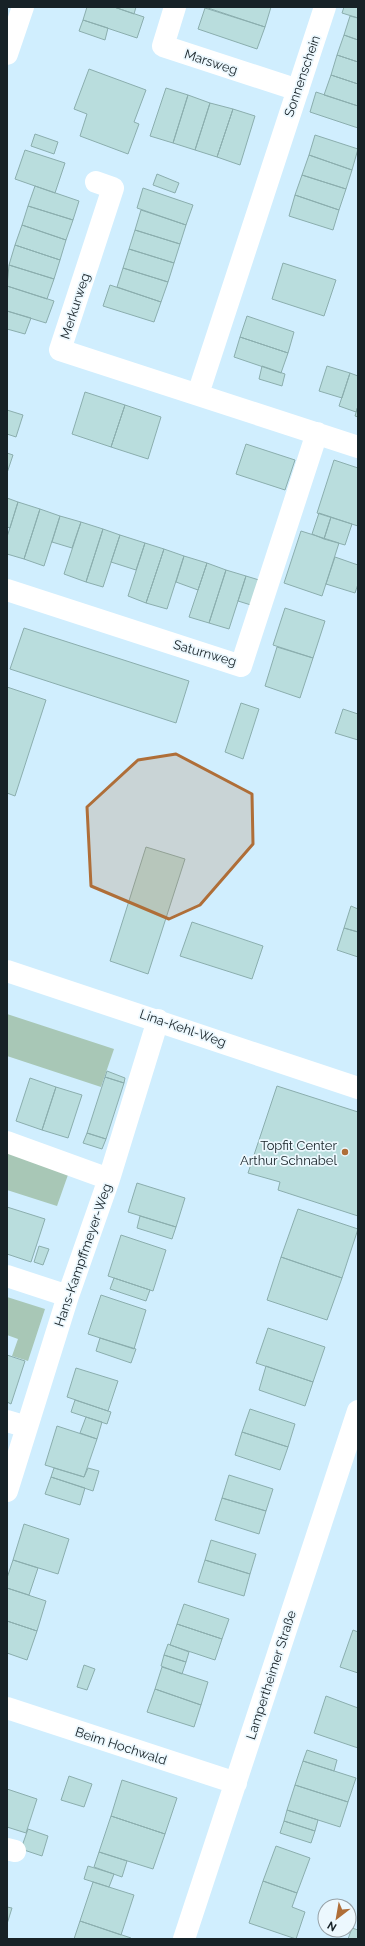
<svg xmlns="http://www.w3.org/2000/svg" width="365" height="1946" viewBox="0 0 365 1946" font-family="Raleway,sans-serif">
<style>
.green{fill:#a8c7b6}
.building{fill:#b9dddd;stroke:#8baeae}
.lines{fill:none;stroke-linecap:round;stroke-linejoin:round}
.minor{stroke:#fff;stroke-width:22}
.marked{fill:#af6e38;fill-opacity:0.2;stroke:#af6e38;stroke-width:3;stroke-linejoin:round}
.poi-dot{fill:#af6e38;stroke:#ecf8fe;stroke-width:1.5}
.labels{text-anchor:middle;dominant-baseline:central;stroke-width:3.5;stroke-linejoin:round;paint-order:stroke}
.street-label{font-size:13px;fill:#172227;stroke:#ecf8fe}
.poi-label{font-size:13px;fill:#172227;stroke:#ecf8fe;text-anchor:end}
</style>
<rect width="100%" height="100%" fill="#d0eefe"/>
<path class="green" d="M7,1014L114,1049L101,1087L7,1056Z
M7,1152L69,1172L57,1206L7,1190Z
M7,1297L45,1309L28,1361L12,1356L18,1339L7,1335Z"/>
<path class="building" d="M87,7H114L144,17L137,38L83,20Z
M114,7H136L134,14Z
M205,7H271L265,27Z
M344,7H358V18L342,13Z
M205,8L265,27L257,49L198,29Z
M350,16L358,18V40L344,35Z
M83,20L108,28L105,40L79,31Z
M344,35L358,40V62L337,55Z
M337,55L358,62V84L331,75Z
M89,69L146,90L134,122L139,124L128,154L80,136L87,114L74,109Z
M331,75L358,84V106L324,95Z
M166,88L188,95L173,143L150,136Z
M316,92L358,106V128L310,112Z
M188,95L210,103L195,150L173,143Z
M210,103L233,109L217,157L195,150Z
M233,109L255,116L240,165L217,157Z
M35,134L58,142L54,154L31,146Z
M315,135L358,149L352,170L309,155Z
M25,150L65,163L55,193L15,179Z
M309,155L352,170L346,189L302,175Z
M157,174L179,183L175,193L153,185Z
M302,175L346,189L339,210L295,195Z
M35,186L79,201L73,220L28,206Z
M143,188L193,205L186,225L137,208Z
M295,195L339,210L333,230L289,216Z
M28,206L73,220L66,240L22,225Z
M141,210L186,225L180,244L135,230Z
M22,225L66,240L60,260L15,245Z
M135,230L180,244L174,263L129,249Z
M15,245L60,260L54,279L9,265Z
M129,249L174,263L168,282L123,268Z
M283,263L336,280L324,316L272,299Z
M9,265L54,279L47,299L7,286Z
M123,268L168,282L161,302L117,287Z
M110,285L161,302L154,322L103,306Z
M7,286L54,301L46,323L7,311Z
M7,311L31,318L25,334L7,329Z
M247,316L294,332L288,353L240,337Z
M240,337L288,353L281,373L234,357Z
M262,366L285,374L282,386L259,379Z
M327,366L350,373L342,398L319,391Z
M350,373L358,376V406L356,412L339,406Z
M85,392L125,405L111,447L72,434Z
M125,405L161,417L148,459L111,447Z
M358,406V417L355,416Z
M7,410L23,415L16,437L7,434Z
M246,444L295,460L285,490L236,474Z
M7,453L13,455L7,473Z
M334,460L358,468V526L317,513Z
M7,498L18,502L10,528L7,527Z
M18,502L40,509L24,559L7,554V537Z
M40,509L60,516L44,566L24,559Z
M319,513L331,517L324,539L312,534Z
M60,516L81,522L72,548L52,542Z
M331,517L352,524L345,545L324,539Z
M81,522L103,529L86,582L64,574Z
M103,529L120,535L103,587L86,582Z
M301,531L339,543L322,596L284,583Z
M120,535L145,543L136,570L111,562Z
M145,543L164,549L146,603L128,596Z
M164,549L184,556L167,609L146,603Z
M184,556L207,563L198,590L176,582Z
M335,557L358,565V584L355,593L326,584Z
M207,563L226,570L209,623L189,617Z
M226,570L246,576L229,629L209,623Z
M246,576L259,580L251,605L238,601Z
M285,608L325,621L313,658L273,645Z
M24,628L189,681L176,723L10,669Z
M277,647L313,658L300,698L265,686Z
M7,687L46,700L15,796L7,793Z
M241,703L259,709L243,759L225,752Z
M343,709L358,714V740L335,733Z
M146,847L185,859L148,974L110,961Z
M351,906L358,909V932L344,928Z
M192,922L263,946L252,979L180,956Z
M344,928L358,932V957L337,950Z
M107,1071L125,1078L124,1083L105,1077Z
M105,1077L124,1083L106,1139L87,1133Z
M30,1078L56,1087L42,1130L16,1121Z
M277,1086L358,1112V1216L278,1190L280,1182L248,1173Z
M56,1087L82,1095L68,1138L42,1130Z
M87,1133L106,1139L102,1149L83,1143Z
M137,1183L185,1198L176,1227L128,1212Z
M7,1207L45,1219L31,1262L7,1254Z
M298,1209L358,1229L342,1278L281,1257Z
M140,1216L176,1227L172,1239L137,1228Z
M121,1235L166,1250L153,1291L108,1276Z
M39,1246L49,1249L43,1265L34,1262Z
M281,1257L342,1278L327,1320L267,1300Z
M114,1278L150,1290L146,1301L110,1289Z
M101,1295L146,1310L134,1349L88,1334Z
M268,1328L325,1347L313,1382L256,1363Z
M100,1338L136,1349L131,1363L96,1351Z
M7,1355L25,1361L11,1404L7,1402Z
M266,1366L313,1382L305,1406L259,1390Z
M76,1368L118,1381L108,1411L67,1397Z
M75,1400L111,1412L107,1424L71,1412Z
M250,1409L295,1424L288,1447L242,1432Z
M86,1417L102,1422L97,1439L80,1433Z
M57,1426L97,1439L84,1477L45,1465Z
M242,1432L288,1447L280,1470L235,1455Z
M54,1468L84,1477L88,1468L99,1471L93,1491L51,1477Z
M229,1475L273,1489L266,1511L222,1498Z
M51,1477L85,1488L80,1505L45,1494Z
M222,1498L266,1511L259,1534L215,1520Z
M24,1524L69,1539L58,1574L13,1560Z
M211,1540L256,1554L250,1574L205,1560Z
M13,1560L38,1568L29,1595L7,1588V1578Z
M205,1560L250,1574L244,1596L198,1582Z
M7,1588L46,1601L37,1631L7,1621Z
M184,1604L229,1619L222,1639L177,1624Z
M7,1621L37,1631L27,1660L7,1653Z
M177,1624L222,1639L215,1660L170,1645Z
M353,1630L358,1632V1673L340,1667Z
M168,1644L189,1652L186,1662L164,1655Z
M164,1655L186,1662L182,1674L161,1666Z
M84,1665L95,1669L87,1690L77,1687Z
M162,1667L208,1682L201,1705L155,1689Z
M155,1689L201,1705L194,1727L147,1712Z
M326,1696L358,1708V1748L314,1733Z
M307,1750L337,1760L334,1771L303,1761Z
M303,1761L356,1778L348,1802L295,1785Z
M69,1776L92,1784L84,1807L61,1800Z
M122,1780L177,1798L165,1834L111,1816Z
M295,1785L348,1802L340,1827L287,1810Z
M7,1789L37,1799L26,1833L7,1827Z
M287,1810L318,1820L315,1831L284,1821Z
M111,1816L165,1834L153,1869L99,1852Z
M284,1821L315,1831L311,1843L280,1833Z
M28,1829L48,1836L42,1856L21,1849Z
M276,1846L310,1858L297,1893L263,1881Z
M99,1852L127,1861L122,1877L94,1867Z
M88,1866L114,1874L109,1887L84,1879Z
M263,1881L297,1893L292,1907L305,1912L296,1939L249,1923Z
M93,1882L134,1895L121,1935L80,1921Z
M7,1907L12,1908L7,1924Z
M80,1921L131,1938L130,1939H74Z
M352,1928L358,1930V1939H348Z"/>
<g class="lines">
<path class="minor" d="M175,7L163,46L298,90
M7,54L23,7
M96,182L113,188L60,350L358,447
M198,394L325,7
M7,590L241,666L317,433
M7,971L358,1088
M7,1142L109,1179
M7,1276L68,1296
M7,1421L27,1427
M7,1491L68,1296L109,1179L158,1020
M7,1708L236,1783
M7,1849L15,1851
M184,1939L358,1411"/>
</g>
<path class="marked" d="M176,754L252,794L253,844L200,905L169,919L91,886L87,807L138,760Z"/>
<circle class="poi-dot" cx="345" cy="1152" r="4"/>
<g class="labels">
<g class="street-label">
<text transform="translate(211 62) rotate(18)">Marsweg</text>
<text transform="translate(302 76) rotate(-71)">Sonnenschein</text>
<text transform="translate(75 306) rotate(-72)">Merkurweg</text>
<text transform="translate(205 653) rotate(16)">Saturnweg</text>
<text transform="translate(183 1028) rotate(19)">Lina-Kehl-Weg</text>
<text transform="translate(83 1255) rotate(-71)">Hans-Kampffmeyer-Weg</text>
<text transform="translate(271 1675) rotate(-72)">Lampertheimer Straße</text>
<text transform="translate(121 1746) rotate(18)">Beim Hochwald</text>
</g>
<g class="poi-label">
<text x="337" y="1145">Topfit Center<tspan x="337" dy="15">Arthur Schnabel</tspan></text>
</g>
</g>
<rect width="365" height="1946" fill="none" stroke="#172227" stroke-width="16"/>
<g transform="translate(337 1918) rotate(211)"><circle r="19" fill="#ecf8fe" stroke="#97a2a8"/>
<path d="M0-3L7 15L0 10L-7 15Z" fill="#af6e38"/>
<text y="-6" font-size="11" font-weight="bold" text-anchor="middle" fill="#172227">N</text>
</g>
</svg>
